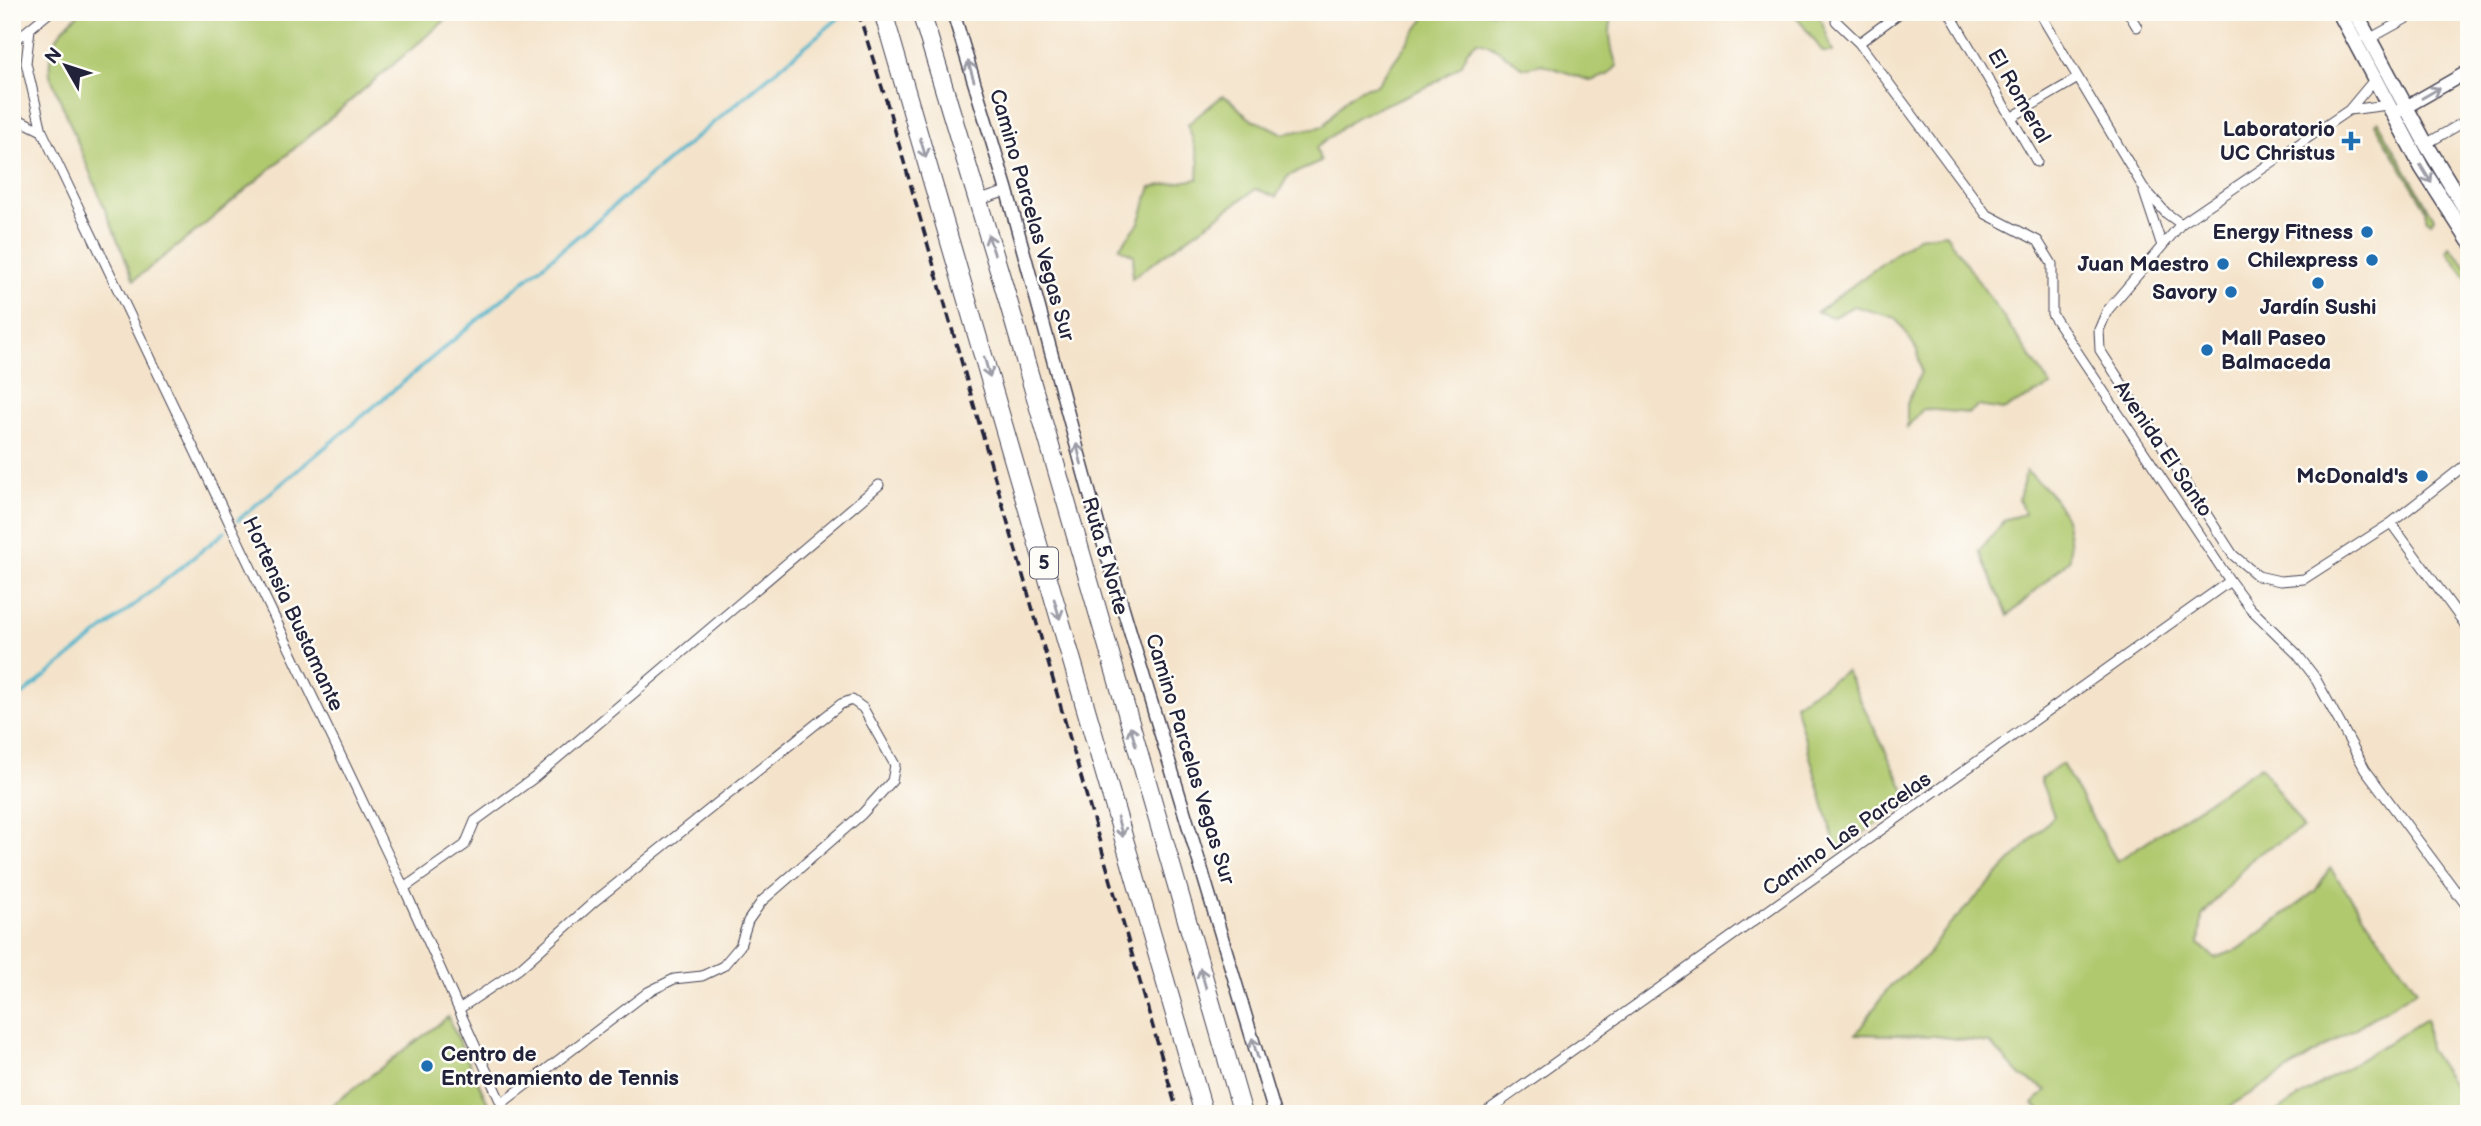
<svg xmlns="http://www.w3.org/2000/svg" width="2481" height="1126" viewBox="0 0 2481 1126" font-family="'Balsamiq Sans',sans-serif">
<style>
.green{fill:#b0c96e;stroke:#697654;stroke-width:2}
.lines{fill:none;stroke-linecap:round;stroke-linejoin:round}
.stream{stroke:#4db4cb;stroke-width:3.5}
.street-casing{stroke:#423f50;stroke-width:11}
.secondary-casing{stroke:#423f50;stroke-width:15}
.primary-casing{stroke:#423f50;stroke-width:17}
.highway-casing{stroke:#423f50;stroke-width:20}
.street{stroke:#fff;stroke-width:9}
.secondary{stroke:#fff;stroke-width:12}
.primary{stroke:#fff;stroke-width:14}
.highway{stroke:#fff;stroke-width:18}
.rail{stroke:#22223b;stroke-width:3.5;stroke-dasharray:10 5;stroke-linecap:butt}
.oneway{stroke:#9c9ca7}
.poi-dot{fill:#1f6fb2;stroke:#fdfcf7;stroke-width:2.5}
.labels{text-anchor:middle;dominant-baseline:central;stroke-width:5;stroke-linejoin:round;paint-order:stroke}
.shield{fill:#fdfcf7;stroke:#646373;stroke-width:2}
.shield-label{font-size:19px;font-weight:bold;fill:#22223b}
.street-label{font-size:21px;fill:#22223b;stroke:#fdfcf7}
.poi-label{font-size:21px;font-weight:bold;fill:#22223b;stroke:#fdfcf7;text-anchor:end}
</style>
<rect width="100%" height="100%" fill="#fdfcf7"/>
<filter id="ink" filterUnits="userSpaceOnUse"><feTurbulence type="fractalNoise" baseFrequency=".0143" numOctaves="2"/><feDisplacementMap in="SourceGraphic" scale="14" xChannelSelector="R" yChannelSelector="G"/><feConvolveMatrix kernelMatrix="1 2 1 2 8 2 1 2 1" color-interpolation-filters="sRGB"/></filter>
<filter id="wash" filterUnits="userSpaceOnUse"><feTurbulence type="fractalNoise" baseFrequency=".00686" numOctaves="4" result="noise"/><feDisplacementMap in="SourceGraphic" scale="28" xChannelSelector="R" yChannelSelector="G"/><feGaussianBlur stdDeviation="1.57" result="paint"/><feColorMatrix in="noise" values="0 0 0 0 0 0 0 0 0 0 0 0 0 0 0 0 0 1.4 0 .05"/><feComposite in="paint" operator="in"/></filter>
<g filter="url(#wash)">
<rect width="100%" height="100%" fill="#f4e3ca"/>
<path class="green" d="M81,12H455L209,221L134,280L50,75C47,45 59,30 81,12Z
M1429,12H1615C1606,27 1611,50 1617,66L1608,75L1591,81L1542,64L1524,68C1509,60 1494,43 1477,41L1467,51L1462,64L1433,84L1356,117L1316,148L1321,162L1288,176L1276,197L1256,189L1132,278L1134,255L1119,248L1139,223L1151,187L1198,179L1199,162L1188,124L1222,96C1234,99 1238,110 1248,117C1258,124 1271,125 1283,134L1324,126C1340,105 1350,88 1377,85Z
M1793,12H1815L1822,22L1833,52H1823Z
M2378,121L2434,218L2431,222L2426,218V209L2375,123Z
M1945,233L2051,386L2003,410L1978,406L1969,413L1923,409L1907,427V404L1921,372L1917,350L1896,318L1854,306L1833,317L1817,312L1918,237Z
M2450,246L2469,270V281L2447,251Z
M2026,471C2060,500 2070,513 2070,559L2008,616L1979,551L2006,519L2024,514L2019,499Z
M1846,671L1910,801L1837,851L1795,704Z
M2062,764L2117,861L2261,766L2303,828L2253,857L2202,916L2199,944L2215,958L2239,949L2315,891L2330,868L2417,990L2217,1114H2047L2033,1104L2047,1090L2021,1076L1990,1043L1934,1036L1856,1034L1890,986L1927,956L1941,934L2054,816L2040,779Z
M448,1017L493,1114H320Z
M2426,1019L2429,1049L2469,1108V1114H2272Z"/>
<g class="lines">
<path class="stream" d="M238,520L846,12
M12,703L225,532"/>
</g>
</g>
<g filter="url(#ink)">
<g class="lines">
<defs>
<path id="street" d="M1949,12L2037,162
M2039,12L2143,187L2166,213L2181,224
M2128,12L2137,27
M1836,21L1859,43L1986,214L2038,241L2052,264V314L2230,581L2250,608L2297,654L2314,676L2365,769L2469,909
M30,29L26,63L42,131L404,888L506,1114
M2369,39L2418,12
M12,43L50,12
M1859,43L1901,12
M2374,80L2349,110L2181,224L2107,311L2099,330L2100,350L2233,555L2258,576L2280,581L2304,579L2391,523L2469,462
M2349,110L2388,105
M12,116L42,131
M2012,117L2078,78
M2426,144L2469,119
M2144,192L2162,246
M977,201L1007,191
M2391,523L2469,630
M404,888L465,845L475,821L534,778L879,485
M2457,894L2469,885
M459,1009L519,969L595,901L841,704L852,700L863,708L895,765L892,781L862,814L762,901L748,921L740,946L723,966L702,976L674,979L648,992L501,1104
M1483,1114L2230,581"/>
<path id="secondary" d="M953,12L1007,191L1101,535L1275,1114
M2399,111L2469,71"/>
<path id="primary" d="M2339,12L2422,168L2469,241
M2355,12L2426,144L2469,215"/>
<path id="highway" d="M883,12L1204,1114
M921,12L1004,287L1243,1114"/>
</defs>
<use href="#street" class="street-casing"/>
<use href="#secondary" class="secondary-casing"/>
<use href="#primary" class="primary-casing"/>
<use href="#highway" class="highway-casing"/>
<use href="#street" class="street"/>
<use href="#secondary" class="secondary"/>
<use href="#primary" class="primary"/>
<use href="#highway" class="highway"/>
<path class="rail" d="M858,12L887,103L1178,1114"/>
</g>
<defs><path id="oneway-shaft" d="M-6 0H5M1.5-3L5.5 0L1.5 3" fill="none" stroke-width="1.6" stroke-linecap="round" stroke-linejoin="round" transform="scale(1.75)"/></defs>
<g class="oneway">
<use href="#oneway-shaft" transform="translate(971 71) rotate(-107)"/>
<use href="#oneway-shaft" transform="translate(2431 93) rotate(-30)"/>
<use href="#oneway-shaft" transform="translate(923 148) rotate(74)"/>
<use href="#oneway-shaft" transform="translate(2426 174) rotate(59)"/>
<use href="#oneway-shaft" transform="translate(991 244) rotate(-108)"/>
<use href="#oneway-shaft" transform="translate(987 367) rotate(74)"/>
<use href="#oneway-shaft" transform="translate(1079 454) rotate(-104)"/>
<use href="#oneway-shaft" transform="translate(1057 609) rotate(74)"/>
<use href="#oneway-shaft" transform="translate(1133 736) rotate(-106)"/>
<use href="#oneway-shaft" transform="translate(1120 827) rotate(74)"/>
<use href="#oneway-shaft" transform="translate(1203 978) rotate(-106)"/>
<use href="#oneway-shaft" transform="translate(1255 1048) rotate(-106)"/>
</g>
</g>
<g class="poi-dot">
<path d="M2347.5 130.5h7v7h7v7h-7v7h-7v-7h-7v-7h7z"/>
<circle cx="2367" cy="232" r="7"/>
<circle cx="2372" cy="260" r="7"/>
<circle cx="2223" cy="264" r="7"/>
<circle cx="2318" cy="283" r="7"/>
<circle cx="2231" cy="292" r="7"/>
<circle cx="2207" cy="350" r="7"/>
<circle cx="2422" cy="476" r="7"/>
<circle cx="427" cy="1066" r="7"/>
</g>
<g class="labels">
<rect class="shield" x="1030" y="547.5" width="28" height="31" rx="5"/>
<g class="shield-label">
<text x="1044" y="563">5</text>
</g>
<g class="street-label">
<text transform="translate(2019 96) rotate(60)">El Romeral</text>
<text transform="translate(1032 215) rotate(74)">Camino Parcelas Vegas Sur</text>
<text transform="translate(2163 449) rotate(56)">Avenida El Santo</text>
<text transform="translate(1105 556) rotate(74)">Ruta 5 Norte</text>
<text transform="translate(293 614) rotate(65)">Hortensia Bustamante</text>
<text transform="translate(1190 759) rotate(73)">Camino Parcelas Vegas Sur</text>
<text transform="translate(1847 834) rotate(-35)">Camino Las Parcelas</text>
</g>
<g class="poi-label">
<text x="2335" y="129">Laboratorio<tspan x="2335" dy="24">UC Christus</tspan></text>
<text x="2353" y="232">Energy Fitness</text>
<text x="2358" y="260">Chilexpress</text>
<text x="2209" y="264">Juan Maestro</text>
<text x="2217" y="292">Savory</text>
<text x="2318" y="307" text-anchor="middle">Jardín Sushi</text>
<text x="2221" y="338" text-anchor="start">Mall Paseo<tspan x="2221" dy="24">Balmaceda</tspan></text>
<text x="2408" y="476">McDonald's</text>
<text x="441" y="1054" text-anchor="start">Centro de<tspan x="441" dy="24">Entrenamiento de Tennis</tspan></text>
</g>
</g>
<rect width="2481" height="1126" fill="none" stroke="#fdfcf7" stroke-width="42"/>
<g transform="translate(66 66) rotate(309)" stroke="#fdfcf7" stroke-width="5" paint-order="stroke">
<path d="M0-5L12 26L0 18L-12 26Z" fill="#22223b"/>
<text y="-10" font-size="19" font-weight="bold" text-anchor="middle" fill="#22223b">N</text>
</g>
</svg>
